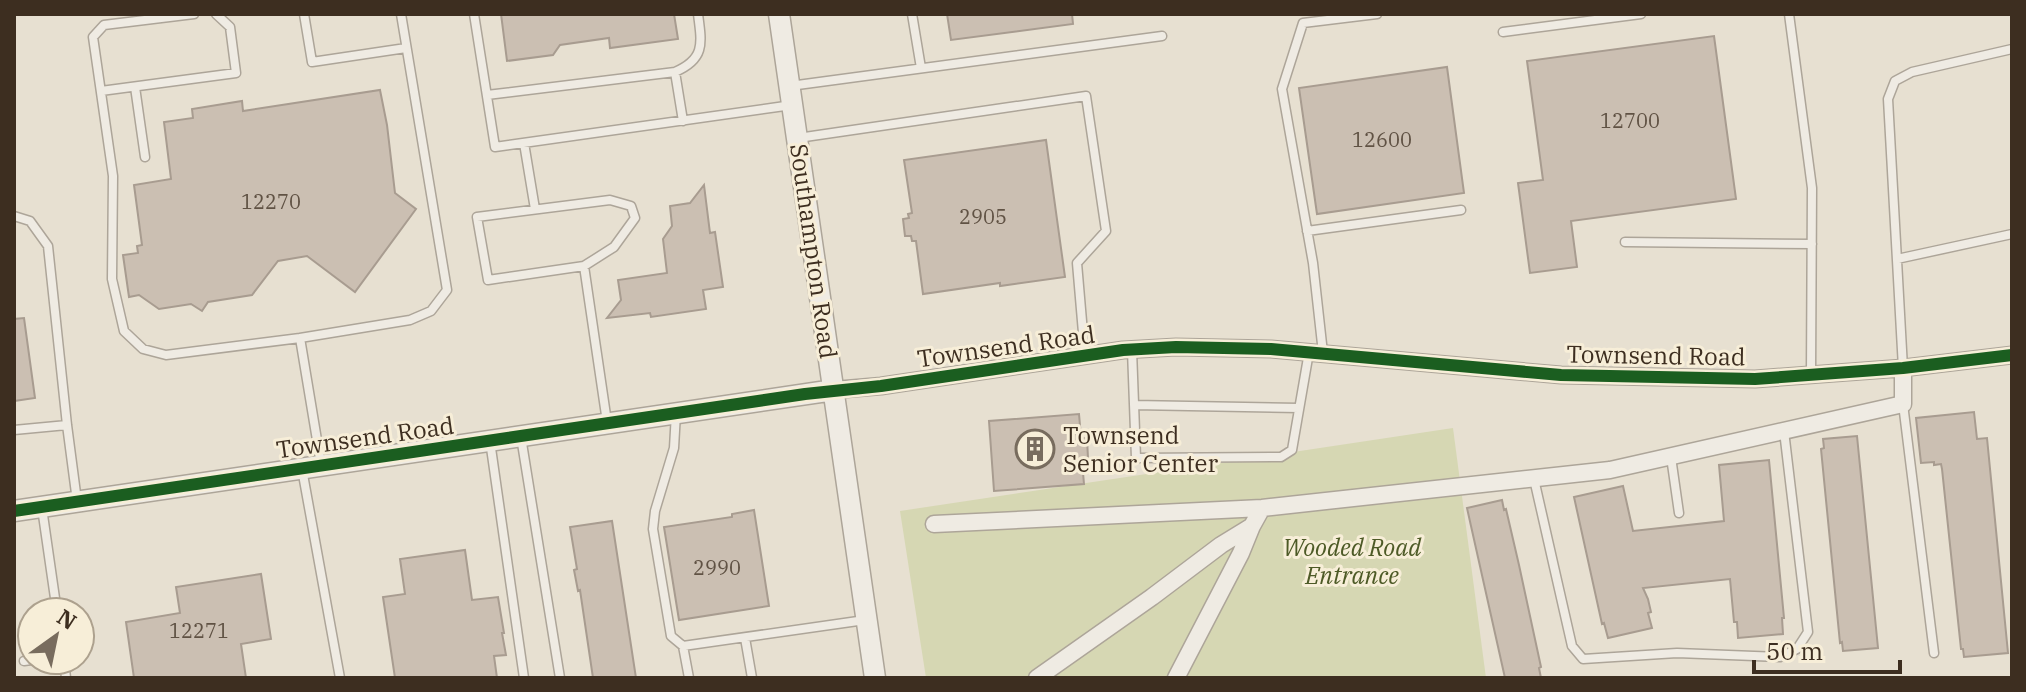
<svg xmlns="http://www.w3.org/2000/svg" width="2026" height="692" viewBox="0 0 2026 692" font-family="'IBM Plex Serif',serif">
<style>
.green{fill:#d6d7b3}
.building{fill:#cbbfb2;stroke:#a89c90;stroke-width:2}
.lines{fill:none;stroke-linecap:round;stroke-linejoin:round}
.service-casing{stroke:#ada599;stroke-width:11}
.minor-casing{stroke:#ada599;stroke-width:19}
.tertiary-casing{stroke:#ada599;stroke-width:23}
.service{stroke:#efebe3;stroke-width:8}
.minor{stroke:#efebe3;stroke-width:16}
.tertiary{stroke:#efebe3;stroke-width:20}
.cycleway-casing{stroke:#f7eed8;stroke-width:17}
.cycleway{stroke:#1b5e20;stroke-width:12}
.labels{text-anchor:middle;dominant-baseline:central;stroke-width:6;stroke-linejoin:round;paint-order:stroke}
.number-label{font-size:20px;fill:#605244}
.street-label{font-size:24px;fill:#3d2e20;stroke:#f7eed8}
.poi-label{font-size:24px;fill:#3d2e20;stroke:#f7eed8;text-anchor:start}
.park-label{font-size:24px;font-style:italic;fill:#4d5a26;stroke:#f7eed8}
</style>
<rect width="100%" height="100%" fill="#e7e0d1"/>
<path class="green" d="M1453,428L1486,678H926L900,511Z"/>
<path class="building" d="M501,14H674L678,39L610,48L609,38L560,45L553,55L507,61Z
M947,14H1072L1073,24L951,40Z
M1714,36L1736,199L1571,221L1577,267L1530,273L1518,183L1543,180L1527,61Z
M1447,67L1464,193L1317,214L1299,88Z
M380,90L387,125L395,193L416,209L355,292L307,256L278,261L252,295L208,302L202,311L191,304L159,309L139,295L129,297L123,255L138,253L137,246L142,245L134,185L171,179L164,122L193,118L192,109L242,101L243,111Z
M1046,140L1065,277L1000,286V283L923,294L916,241H912L911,236H905L903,219L909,218L908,214L912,213L904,160Z
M704,185L710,233L715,232L723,287L703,290L706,309L651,317L650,313L607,318L621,300L618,280L667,273L663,239L672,226L670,206L690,203Z
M24,318L35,398L14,401V319Z
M1974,412L1977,439L1987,438L2008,653L1964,657L1963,649H1961L1942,469L1941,464L1934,465V462L1921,463L1916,418Z
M1079,414L1081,437L1087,439L1088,458L1082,461L1084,484L994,491L989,421Z
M1857,436L1878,648L1843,651L1842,642L1840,643L1821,449L1824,448L1823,439Z
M1769,460L1784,618H1782L1783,634L1738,638L1737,622H1734L1730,579L1643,588L1648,599L1651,612L1648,613L1652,628L1608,638L1604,623L1602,624L1574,497L1623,486L1633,531L1724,521L1719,465Z
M1502,500L1504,510L1506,509L1519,565L1541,667L1539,668L1541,678H1505L1471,526L1467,508Z
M754,510L769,606L679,620L664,527L732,517V514Z
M612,521L636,678H593L580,590L578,591L574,570L577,569L570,527Z
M465,550L472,600L498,597L504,633H502L506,655L494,656L497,678H395L383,597L405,594L400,559Z
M261,574L271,639L241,644L246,678H134L126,622L180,613L176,587Z"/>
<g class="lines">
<defs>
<path id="service" d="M194,14L104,25L93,37L113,176L112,279L124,331L143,349L166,355L300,338
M304,14L312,62L406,48
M474,14L495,147L792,105
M912,14L921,68
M1789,14L1812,188L1811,375
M1503,32L1641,14
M675,72L683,121
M790,86L1162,36
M135,87L145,157
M101,91L236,73L230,27L216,14
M487,95L675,72C705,59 702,44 698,14
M798,138L1086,96L1106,231L1077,263L1085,356
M524,143L535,209
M14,216L30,221L48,246L67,425L77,501
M1307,231L1461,210
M1625,242L1812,244
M1897,259L2012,234
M584,266L488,280L477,217L610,200L631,206L635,218L614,247L584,266L607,422
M1132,350L1136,458L1281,457L1292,450L1309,352
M1323,353L1313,263L1282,89L1303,23L1377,14
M1903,368L1888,99L1895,81L1912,72L2012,49
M1903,404L1934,653
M1134,405L1299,408
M676,413L674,448L655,511L653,529L671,636L683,646L865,620
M14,430L67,425
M521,437L560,678
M490,441L524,678
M1671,457L1679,513
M321,464L300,338L410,320L431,311L447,290L401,14
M302,469L340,678
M1534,479L1572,646L1583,659L1677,653L1780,657L1797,649L1808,632L1784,431
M42,508L57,612
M745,638L752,678
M683,646L689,678
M64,660L66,678
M24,661L32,660"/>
<path id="minor" d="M834,390L881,386L1123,350L1176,347L1271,349L1561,375L1755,379L1903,368L2012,355
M934,524L1262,508L1610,470L1903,404V368
M1037,678L1152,597L1221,545L1252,526L1262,508
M1176,678L1241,553L1252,526"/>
<path id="tertiary" d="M779,14L875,678
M14,511L834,390"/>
</defs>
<use href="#service" class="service-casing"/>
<use href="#minor" class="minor-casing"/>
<use href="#tertiary" class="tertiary-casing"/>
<use href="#service" class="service"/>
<use href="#minor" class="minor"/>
<use href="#tertiary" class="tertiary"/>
<defs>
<path id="cycleway" d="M14,511L805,394L881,386L1123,350L1176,347L1271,349L1561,375L1755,379L1903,368L2012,355"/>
</defs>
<use href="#cycleway" class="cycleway-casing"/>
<use href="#cycleway" class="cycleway"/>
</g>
<defs>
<symbol id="building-ring" viewBox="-11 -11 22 22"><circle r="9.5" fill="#f7eed8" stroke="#786c5e" stroke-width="1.5"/><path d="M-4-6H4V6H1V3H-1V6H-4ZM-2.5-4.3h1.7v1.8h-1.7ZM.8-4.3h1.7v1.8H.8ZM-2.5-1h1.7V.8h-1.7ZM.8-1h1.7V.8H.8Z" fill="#786c5e"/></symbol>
</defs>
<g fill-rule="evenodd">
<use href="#building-ring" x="1013" y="427" width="44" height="44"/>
</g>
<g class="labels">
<g class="number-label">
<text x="1630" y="120">12700</text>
<text x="1382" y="139">12600</text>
<text x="271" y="201">12270</text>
<text x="983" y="216">2905</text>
<text x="717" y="567">2990</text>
<text x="199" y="630">12271</text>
</g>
<g class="street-label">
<text transform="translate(814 251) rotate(82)">Southampton Road</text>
<text transform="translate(1006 346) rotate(-8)">Townsend Road</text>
<text transform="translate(1656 355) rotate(1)">Townsend Road</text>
<text transform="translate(365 437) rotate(-8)">Townsend Road</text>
</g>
<g class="poi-label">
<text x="1063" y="435">Townsend<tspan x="1063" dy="28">Senior Center</tspan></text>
</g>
<g class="park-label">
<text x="1352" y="547">Wooded Road<tspan x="1352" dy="28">Entrance</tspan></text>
</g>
</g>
<rect width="2026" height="692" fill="none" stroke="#3d2e20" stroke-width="32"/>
<g transform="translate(56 636) rotate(33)"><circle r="38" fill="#f7eed8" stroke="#ada18e" stroke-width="2"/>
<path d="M0-6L14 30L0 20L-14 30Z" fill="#786c5e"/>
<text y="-12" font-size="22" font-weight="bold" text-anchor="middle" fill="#3d2e20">N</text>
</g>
<path d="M1754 660v12h146v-12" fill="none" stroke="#3d2e20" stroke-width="4"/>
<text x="1766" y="660" font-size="24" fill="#3d2e20" stroke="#f7eed8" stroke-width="6" paint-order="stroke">50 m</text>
</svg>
